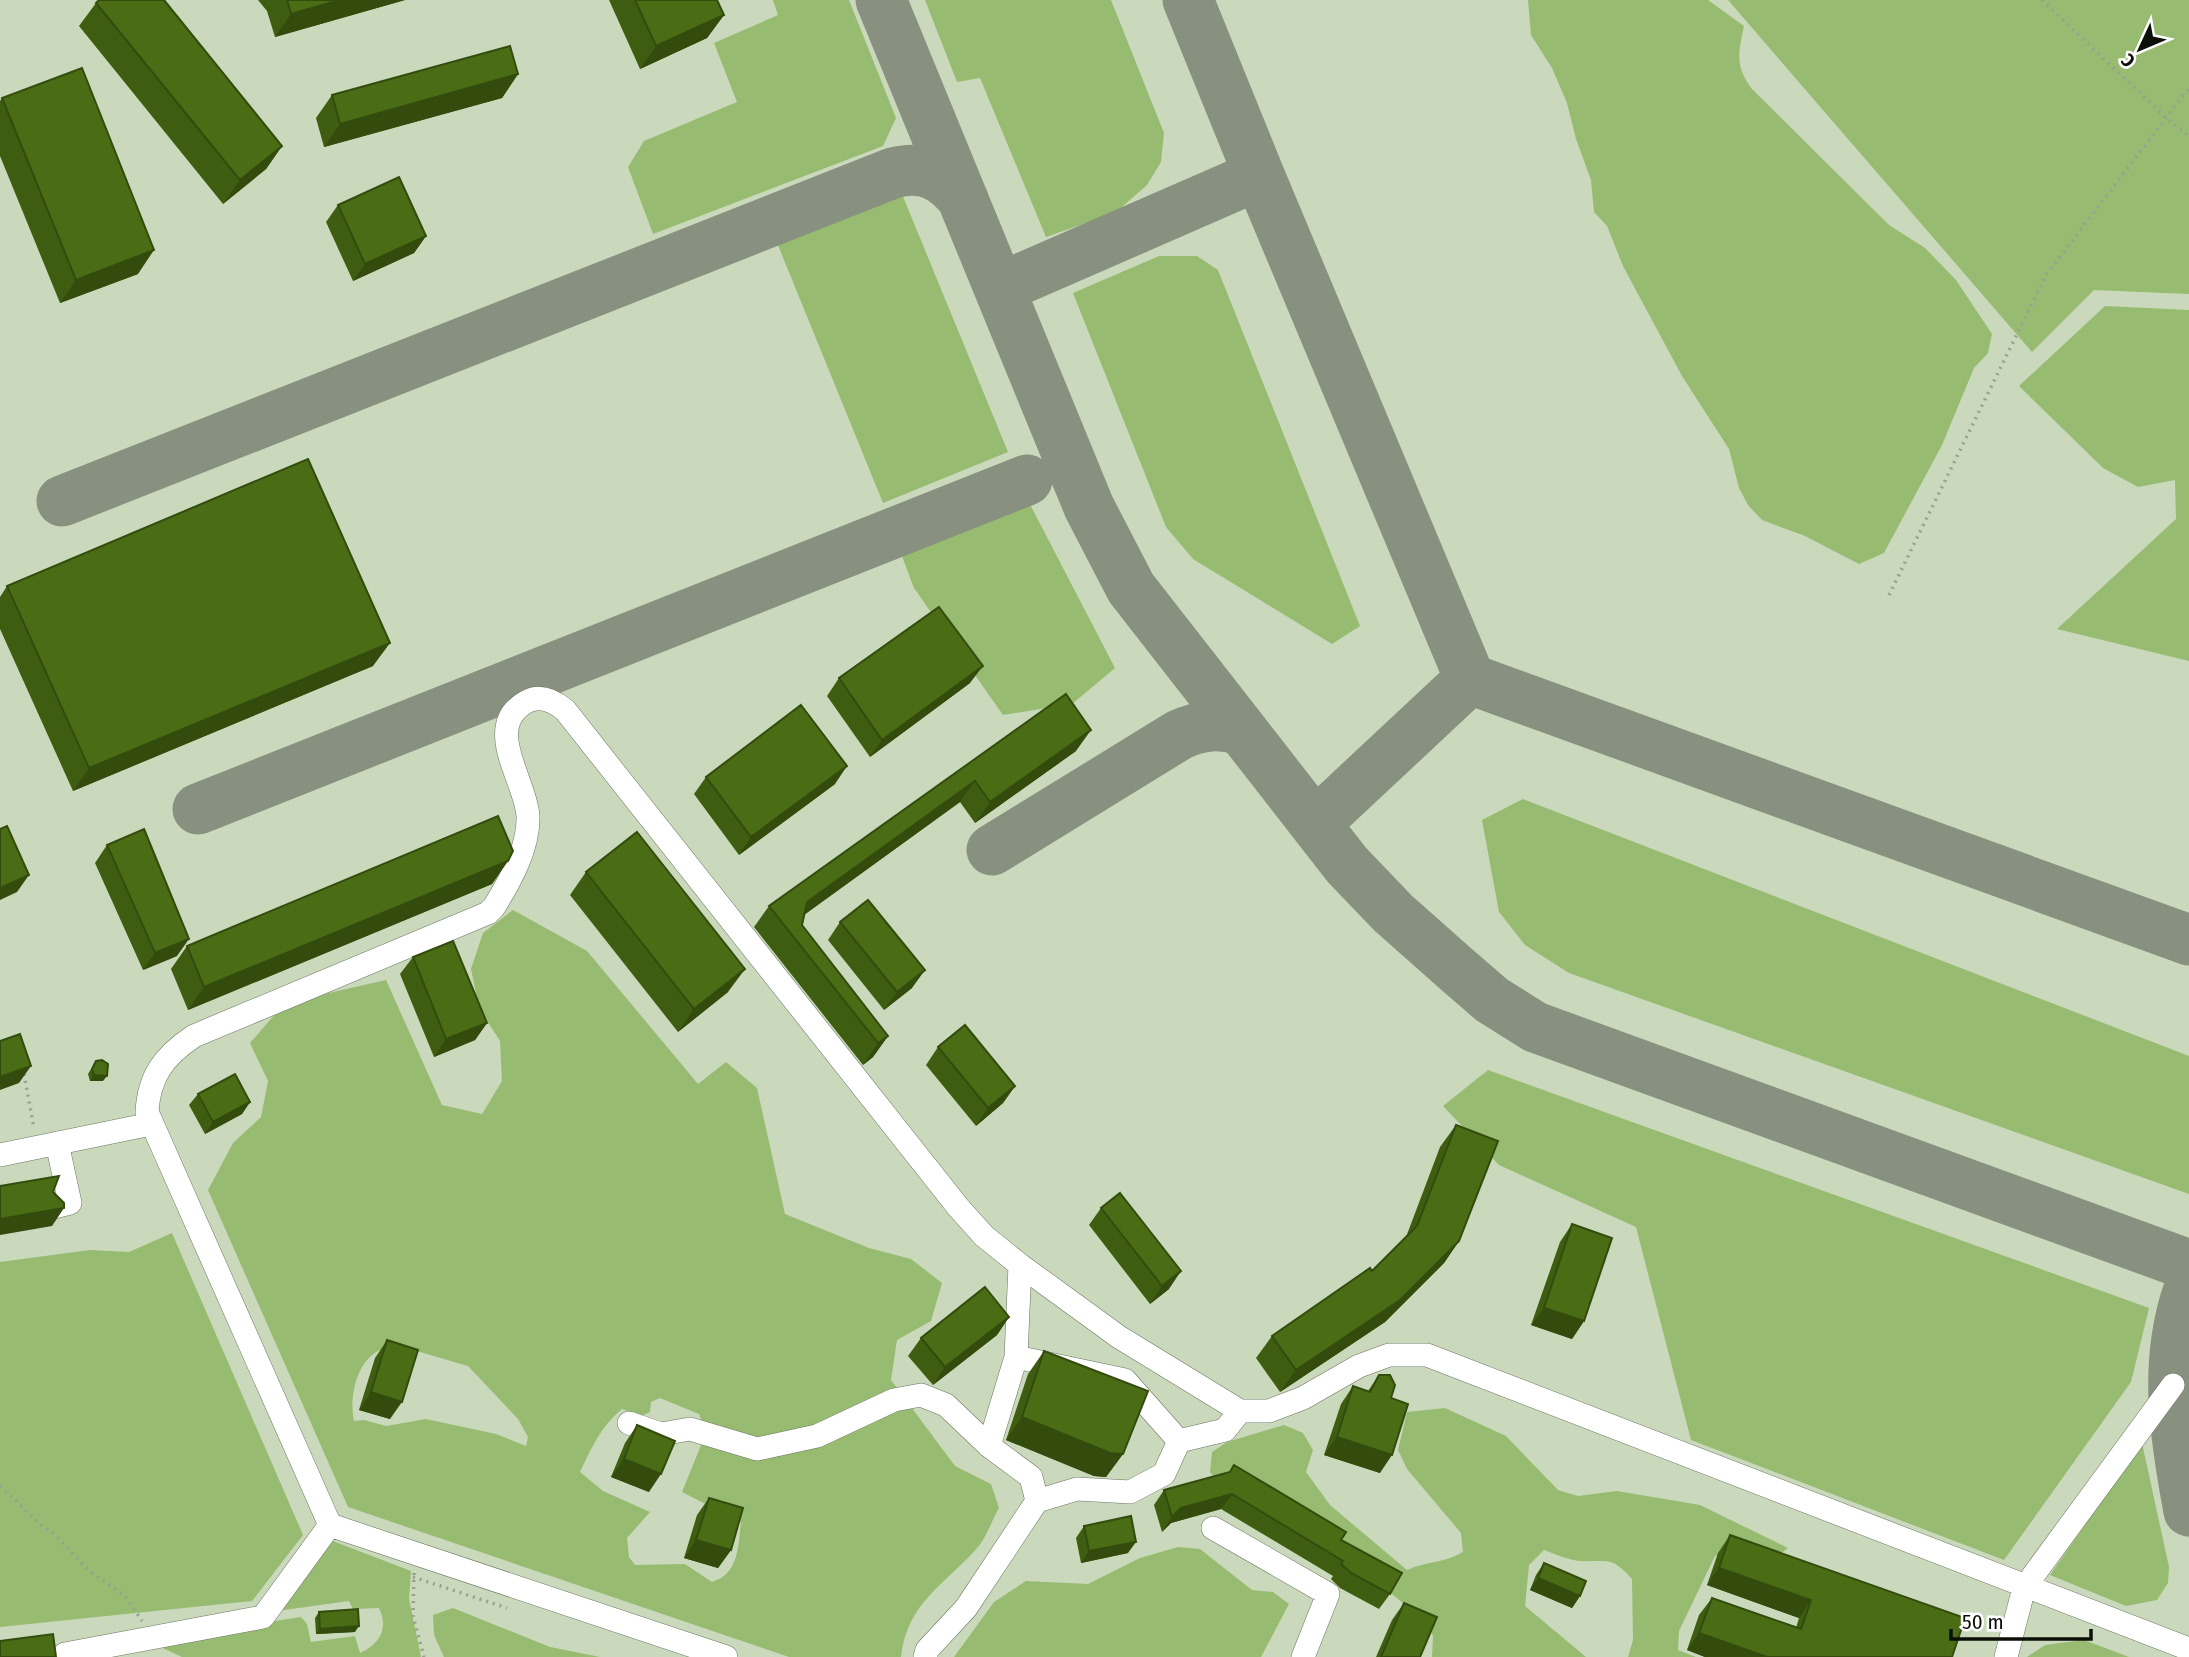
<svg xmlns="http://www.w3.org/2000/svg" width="2189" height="1657" viewBox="0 0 2189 1657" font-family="'Fira Sans Condensed',sans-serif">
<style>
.built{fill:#cad9bc}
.green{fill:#97bb71;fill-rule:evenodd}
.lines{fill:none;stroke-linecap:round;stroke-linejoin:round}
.taxiway{stroke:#889080;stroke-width:51}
.minor-casing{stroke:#6a7461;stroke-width:24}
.path{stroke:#98a18f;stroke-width:3.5;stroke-dasharray:2 5;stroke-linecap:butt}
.minor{stroke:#fff;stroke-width:23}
.wall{fill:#3f5d11}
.shaded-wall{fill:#334c0e}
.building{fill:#496c14;stroke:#334c0e;stroke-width:2}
</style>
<rect width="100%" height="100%" fill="#d8e3cd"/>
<path class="built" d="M0,0H2189V1657H0Z"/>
<path class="green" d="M773,0H849L896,118L883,146L653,234L628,167L644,141L737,102L714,43L778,15Z
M925,0H1111L1164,133L1161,162L1147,185L1115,213L1046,237L980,78L957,82Z
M1528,0H1708L1744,26C1738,54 1735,66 1752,89L1889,225L1925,248L1956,280L1992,334L1988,353L1974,368L1942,445L1884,553L1859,564L1805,536L1762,520L1748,505L1739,488L1729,449L1682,376L1623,266L1607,226L1594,212L1591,180L1576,139L1567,103L1552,68L1531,35Z
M1728,0H2189V294L2094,290L2032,352Z
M897,182L1008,452L883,503L773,233Z
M1159,256H1197L1218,270L1360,626L1332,644L1193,559L1166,527L1073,293Z
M2105,306L2189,310V661L2057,629L2176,519L2175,480L2138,487L2103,468L2019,386Z
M1022,489L1115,668L1072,704L1003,715L914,588L895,538Z
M1523,799L2189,1056V1194L1569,973L1525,945L1499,912L1482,820Z
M513,910L587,951L698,1084L726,1062L757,1088L785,1214L869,1248L911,1259L942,1283L931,1321L897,1340L891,1380L955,1466L991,1484L999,1508C992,1520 987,1536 978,1547C945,1585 907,1602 901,1657H789L348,1507L208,1190L233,1143L261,1117L268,1081L250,1043L276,1013L311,997L386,980L442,1105L482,1114L502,1081L500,1041L479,1008L471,969L483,933ZM403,1347L468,1366L518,1419L528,1437L526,1446L496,1434L426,1419L386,1426L364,1420L354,1421C349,1398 356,1361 380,1350C386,1348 396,1348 403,1347ZM660,1398L699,1414L706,1433L682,1492L741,1522C738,1546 739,1574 712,1582L685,1564L635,1565L629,1557L627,1538L650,1512L603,1491L580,1472C591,1449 601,1426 622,1409L641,1416L650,1412L651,1402Z
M1488,1070L2149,1308L2131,1382L2004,1560L1691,1440L1636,1227L1499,1165L1443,1106Z
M172,1233L303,1535L252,1601L0,1627V1262L90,1250L129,1252Z
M1445,1408L1506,1436L1558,1490L1578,1496L1617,1491L1700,1505L1788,1548L1772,1560L1735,1551L1715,1556L1679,1631L1678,1650L1696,1657H1628L1633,1640L1632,1579C1611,1556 1610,1562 1582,1561C1570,1561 1555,1554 1544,1550L1529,1565L1525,1606L1586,1657H1432L1433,1636L1424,1620L1326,1541L1221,1486L1210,1472L1212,1452L1227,1442L1284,1425L1303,1433L1313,1450L1306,1472L1330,1505L1407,1570C1427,1561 1445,1563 1463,1552L1461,1533L1407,1469L1398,1450L1407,1412Z
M2142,1443L2169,1567L2168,1583L2157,1600L2126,1606L2050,1575Z
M325,1538L411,1571L409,1599L421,1657H182L156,1645L154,1640L301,1617L307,1624L311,1642L355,1636L360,1653C380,1644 389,1628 379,1608L353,1609L349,1601L270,1612Z
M1178,1547L1200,1549L1252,1590L1273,1592L1289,1604L1261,1657H954L994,1602L1026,1581L1088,1584L1140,1558Z
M453,1608L550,1647L600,1657H444L434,1635L433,1615Z
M2084,1640L2129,1657H2027L2045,1645Z"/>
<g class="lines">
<path class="taxiway" d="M881,0L1089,507L1131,588L1347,865L1393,913L1455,968L1492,1000L1535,1027L2189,1265
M1188,0L1259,175
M1000,288L1259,175L1470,679L2189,940
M62,501L893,173C924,165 944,175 963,199
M198,809L1027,480
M1315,824L1470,679
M992,850L1179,735C1201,725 1219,723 1241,730
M2189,1289C2163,1363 2175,1436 2189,1511"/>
<defs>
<path id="minor" d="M0,1155L151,1124
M54,1207L70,1203L57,1143
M1020,1265L1016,1357L1125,1380L1179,1441L1164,1474L1130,1492L1077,1489L1037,1501
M629,1423L661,1434L690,1429L757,1449L817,1436L894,1400L921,1395L946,1405L989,1446L1031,1477L1037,1501L966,1608L927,1650L925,1657
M1179,1441L1225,1430L1240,1411
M989,1446L1016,1357
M1213,1528L1328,1594L1303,1657
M66,1657L65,1654L263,1617L330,1525
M726,1657L330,1525L147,1112C149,1076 164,1056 194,1036L488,913L494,907C510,881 529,848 528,816C526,781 482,727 526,702C540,694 554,701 565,710L958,1207L984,1236L1020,1265L1119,1337L1240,1411H1269L1303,1398L1359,1366L1389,1355H1427L2189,1649
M2006,1657L2024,1588L2173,1385"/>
</defs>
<use href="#minor" class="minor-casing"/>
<path class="path" d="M2042,0L2166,118L2189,136
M1889,595L2046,275L2189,88
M24,1074L34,1128
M0,1486L41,1525L54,1534L86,1568L126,1597L142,1621
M414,1573L413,1616L424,1657
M413,1577L507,1608"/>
<use href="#minor" class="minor"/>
</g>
<path class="wall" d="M258,0H405L275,37L267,11Z
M609,0H717L724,15L707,38L640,69Z
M96,3L282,146L266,169L223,204L79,26Z
M518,74L502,98L324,147L316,118L332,95Z
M2,98L138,274L60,303L0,156V101Z
M338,205L426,236L414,253L353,281L326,222Z
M7,586L373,666L73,791L0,629V597Z
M839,678L970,683L870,757L827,696Z
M1066,694L1076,751L975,823L960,802L805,914L802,925L888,1036L873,1057L863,1065L754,927L769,906Z
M706,777L835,784L739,855L694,794Z
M107,845L177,956L143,970L95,863Z
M508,861L492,884L188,1010L171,969L187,946Z
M586,872L728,992L678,1032L570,895Z
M840,922L912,988L884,1010L828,940Z
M413,957L487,1023L475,1040L434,1057L400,974Z
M938,1047L1015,1086L1003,1103L976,1126L926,1065Z
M96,1061L103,1081H90L88,1074Z
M198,1094L250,1102L242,1114L205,1134L189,1105Z
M1456,1125L1459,1241L1444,1263L1385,1322L1280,1392L1256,1358L1272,1336L1372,1271L1406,1237L1440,1147Z
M1101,1208L1169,1289L1150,1304L1089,1225Z
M1572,1224L1584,1321L1572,1339L1531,1325L1560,1242Z
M1009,1317L997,1335L933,1385L908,1356L921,1338Z
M387,1340L390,1419L359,1410L375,1358Z
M1044,1351L1123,1454L1106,1477L1094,1476L1006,1440L1028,1374Z
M1379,1375L1391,1398L1380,1473L1324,1455L1341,1404L1353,1386L1368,1391Z
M637,1425L649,1492L611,1477L625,1443Z
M1229,1472L1341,1540L1390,1594L1379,1609L1340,1588L1331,1579L1333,1576L1221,1509L1171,1523L1162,1532L1154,1505L1164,1490Z
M709,1498L731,1550L718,1568L684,1558L697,1515Z
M1084,1526L1128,1553L1081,1563L1076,1538Z
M1730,1535L1952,1657H1705L1687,1650L1699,1615L1712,1598L1796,1628L1799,1618L1707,1585L1718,1553Z
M1544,1563L1580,1596L1572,1608L1530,1590L1536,1575Z
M1404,1603L1420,1657H1376L1392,1620Z
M319,1612L355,1632L316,1634L315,1618Z"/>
<path class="shaded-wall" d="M340,0H405L275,37L291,14Z
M724,15L707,38L640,69L656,46Z
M518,74L502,98L324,147L340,124Z
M282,146L266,169L223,204L240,180Z
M426,236L414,253L353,281L365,264Z
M154,250L138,274L60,303L76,280Z
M390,643L373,666L73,791L89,768Z
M983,666L970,683L870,757L882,740Z
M1091,730L1076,751L975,823L990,802Z
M847,766L835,784L739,855L751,837Z
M975,781L960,802L793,923L807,902Z
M508,861L492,884L188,1010L204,987Z
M29,875L17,892L0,900V888Z
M189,939L177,956L143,970L155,953Z
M745,969L728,992L678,1032L694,1009Z
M925,970L912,988L884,1010L897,992Z
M487,1023L475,1040L434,1057L446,1039Z
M888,1036L873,1057L863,1065L878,1043Z
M31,1066L19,1083L0,1090V1077Z
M94,1075L107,1076L103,1081H90Z
M1015,1086L1003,1103L976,1126L988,1108Z
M250,1102L242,1114L205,1134L213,1122Z
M64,1208L52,1226L0,1235V1219Z
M1459,1241L1444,1263L1385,1322L1280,1392L1296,1370Z
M1181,1271L1169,1289L1150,1304L1162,1286Z
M1544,1308L1584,1321L1572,1339L1531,1325Z
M1009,1317L997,1335L933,1385L945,1367Z
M371,1392L402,1402L390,1419L359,1410Z
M1022,1417L1123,1454L1106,1477L1094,1476L1006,1440Z
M1337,1437L1392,1455L1380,1473L1324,1455Z
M624,1459L661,1474L649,1492L611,1477Z
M1232,1494L1221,1509L1171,1523L1162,1532L1172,1517L1181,1508Z
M696,1540L731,1550L718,1568L684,1558Z
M1136,1542L1128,1553L1081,1563L1089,1551Z
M1719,1568L1811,1600L1799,1618L1707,1585Z
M1538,1578L1580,1596L1572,1608L1530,1590Z
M359,1626L355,1632L316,1634L320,1629Z
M1699,1633L1767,1657H1705L1687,1650Z"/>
<path class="building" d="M99,0H164L282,146L240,180L96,3Z
M287,0H340L291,14Z
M635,0H717L724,15L656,46Z
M510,46L518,74L340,124L332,95Z
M82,68L154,250L76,280L2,98Z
M399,177L426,236L365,264L338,205Z
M308,459L390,643L89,768L7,586Z
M939,607L983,666L882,740L839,678Z
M1066,694L1091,730L990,802L975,781L807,902L802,925L888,1036L878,1043L769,906Z
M801,705L847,766L751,837L706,777Z
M498,816L513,851L508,861L204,987L187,946Z
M7,826L29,875L0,888V829Z
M144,829L189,939L155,953L107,845Z
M637,832L745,969L694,1009L586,872Z
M868,900L925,970L897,992L840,922Z
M453,941L487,1023L446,1039L413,957Z
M965,1025L1015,1086L988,1108L938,1047Z
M20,1034L31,1066L0,1077V1041Z
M102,1060L108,1064L107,1076L94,1075L92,1069L96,1061Z
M235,1074L250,1102L213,1122L198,1094Z
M1456,1125L1498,1141L1459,1241L1400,1300L1296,1370L1272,1336L1370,1268L1372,1271L1417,1226Z
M59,1176L53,1192L64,1203V1208L0,1219V1186Z
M1120,1193L1181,1271L1162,1286L1101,1208Z
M1572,1224L1612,1238L1584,1321L1544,1308Z
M985,1287L1009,1317L945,1367L921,1338Z
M387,1340L418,1350L402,1402L371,1392Z
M1044,1351L1148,1391L1123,1454L1110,1453L1022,1417Z
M1379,1375H1390L1395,1385L1391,1398L1408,1404L1392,1455L1337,1437L1353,1386L1370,1392Z
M637,1425L675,1441L661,1474L624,1459Z
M1234,1465L1346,1532L1341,1540L1402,1573L1390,1594L1351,1573L1341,1564L1343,1561L1232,1494L1181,1508L1172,1517L1164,1490L1230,1472Z
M709,1498L743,1508L731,1550L696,1540Z
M1131,1516L1136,1542L1089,1551L1084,1526Z
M1730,1535L1965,1618L1952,1657H1767L1699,1633L1712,1598L1801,1629L1811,1600L1719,1568Z
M1544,1563L1586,1581L1580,1596L1538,1578Z
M1404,1603L1437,1617L1420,1657H1381Z
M358,1609L359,1626L320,1629L319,1612Z
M53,1634L56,1657H0V1641Z"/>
<g transform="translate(2140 49) rotate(226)" stroke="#ffffff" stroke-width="5" paint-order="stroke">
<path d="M0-5L12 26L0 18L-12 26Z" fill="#0b0f08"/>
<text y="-10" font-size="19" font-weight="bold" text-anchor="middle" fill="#0b0f08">С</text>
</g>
<path d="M1951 1629v10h140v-10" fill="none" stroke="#0b0f08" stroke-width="3.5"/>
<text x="1962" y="1629" font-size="21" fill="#0b0f08" stroke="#ffffff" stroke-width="5" paint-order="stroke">50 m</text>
</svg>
